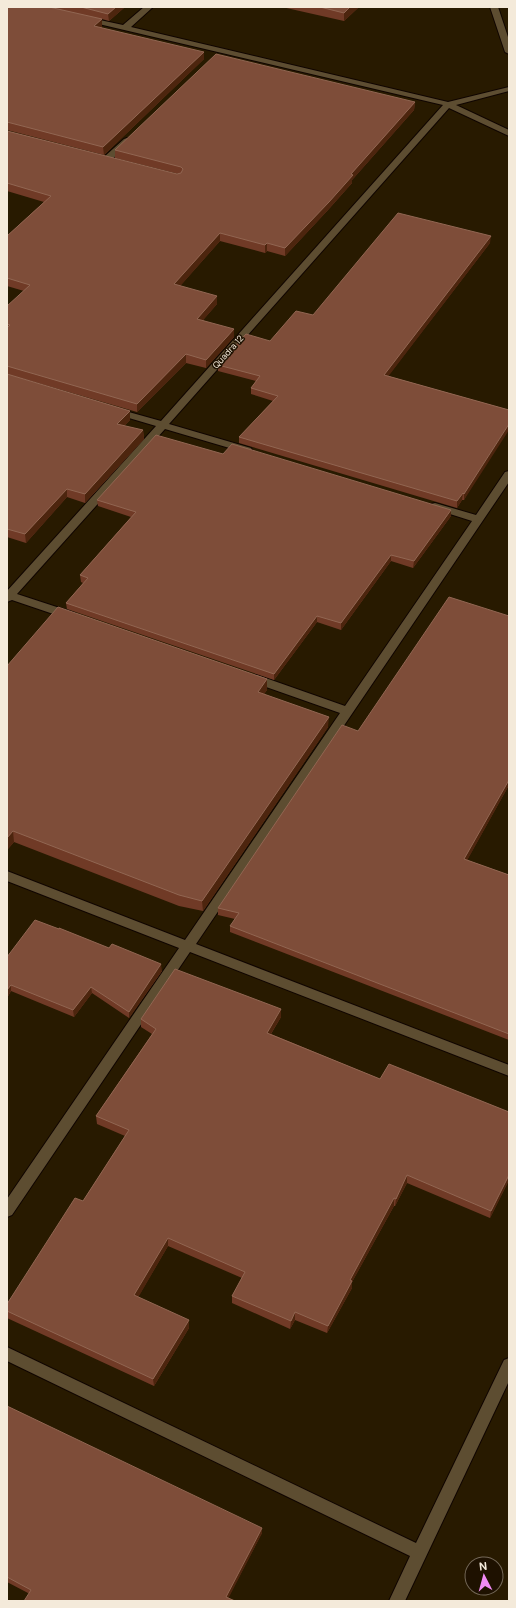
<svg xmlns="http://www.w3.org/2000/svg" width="516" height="1608" viewBox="0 0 516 1608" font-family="'DM Sans',sans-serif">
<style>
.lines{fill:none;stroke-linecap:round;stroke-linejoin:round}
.minor-casing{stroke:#100500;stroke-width:2}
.minor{fill:#5d4d31;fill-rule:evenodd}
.wall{fill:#703a26}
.shaded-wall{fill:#4d250e}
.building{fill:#7e4d39;stroke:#916652}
.labels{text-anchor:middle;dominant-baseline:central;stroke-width:3;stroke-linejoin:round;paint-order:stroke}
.far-street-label{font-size:9px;fill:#f4eada;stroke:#1e1100}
</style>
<rect width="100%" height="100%" fill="#281a00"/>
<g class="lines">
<defs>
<path id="minor" d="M144,7H153L131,27L448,102L509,87V91L456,105L509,130V136L449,108L169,424L251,448L252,450L251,452H243L165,429L17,594L75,613L76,616L75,619L71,620L12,600L7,602V591L156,426L112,413L110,411L112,409H118L161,421L443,105L86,21L82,19L86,17L123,25Z
M490,7H498L509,40V54L505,52Z
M127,138L131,141L130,143L109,162L106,163L92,159L91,157L95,154L104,157L124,139Z
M509,471V482L196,944L509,1065V1076L190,952L12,1215L7,1217V1199L179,948L7,881V871L185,940L340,713L249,681L247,678L249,675H257L345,706L472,521L431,508L430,506L431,504L435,503L476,515L505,472Z
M7,1347L416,1543L504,1360L509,1358V1381L405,1601H389L410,1556L7,1361Z"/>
</defs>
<use href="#minor" class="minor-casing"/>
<use href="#minor" class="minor"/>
</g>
<path class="wall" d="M7,7H125L109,21L102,19V28L204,59L104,155L7,130Z
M282,7H359L344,21Z
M415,102L414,110L352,180V183L328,210L285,256L267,251L265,253L220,241L180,286L217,304L203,320L234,337L206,368L186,363L137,412L7,374V306L24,291L7,286V236L44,202L7,191V131L177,174H179L115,158V150Z
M490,243L388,376L509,410L464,500H462L457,508L239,443V437L273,401L251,394V388L256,381L218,371V365L270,341L313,315Z
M7,374L130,411V420L124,426L143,430L144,439L85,503L67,497L26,543L7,537Z
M223,454L451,516L413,568L391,561L341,630L317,622L274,680L67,609L66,603L83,583L81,582L80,575L131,517L98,506L97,500Z
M509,616V785L467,860L509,875V1040L230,932V926L235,919L218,915V908L358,731Z
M7,666L267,690L264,694L328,727L203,911L179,906L14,842L7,850Z
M7,957L162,971L129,1018L92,993L74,1017L11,991L7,998Z
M281,1017L271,1034L380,1079L509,1112V1180L490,1218L407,1183L395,1206H394L352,1282V1288L327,1333L295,1320L290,1329L232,1303V1296L242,1278L168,1246L138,1297L189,1328L154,1386L7,1318V1311L83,1201L125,1136L97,1124L96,1116L152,1034L141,1027V1019Z
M7,1406L262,1533L228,1598L28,1593L7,1582Z"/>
<path class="shaded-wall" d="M116,7H125L109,21L108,14Z
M350,7H359L344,21V13Z
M102,19V27L95,34L94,26Z
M204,52V59L104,155L103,147Z
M415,102L414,110L352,180V183L328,210L285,256V248Z
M220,233V241L174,293V284Z
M491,236L490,243L384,382V375Z
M267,243V251L265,253V245Z
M217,296V304L197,327V319Z
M234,329V337L206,368V360Z
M186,354V363L137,412V404Z
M130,411V420L118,432L117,424Z
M509,424V430L464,500V494Z
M143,430L144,439L85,503V494Z
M67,489V497L26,543L25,534Z
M463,493L462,500L457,508V501Z
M451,510V516L413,568L414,561Z
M391,555V561L341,630V623Z
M317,616V622L274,680V674Z
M267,679V690L258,702V692Z
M329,717L328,727L203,911L202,901Z
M509,780V785L464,866V859Z
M13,831L14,842L7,850V838Z
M161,964L162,971L129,1018V1012Z
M11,985V991L7,998V990Z
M91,987L92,993L74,1017L73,1010Z
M281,1009V1017L267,1040V1033Z
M407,1175V1183L395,1206L396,1199Z
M509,1175V1180L490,1218L491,1211Z
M394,1198V1206L352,1282V1288L327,1333L328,1326L350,1280Z
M168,1238V1246L135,1303L134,1295Z
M295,1312V1320L290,1329L291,1321Z
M189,1320V1328L154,1386L153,1379Z
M262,1528V1533L227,1601L226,1597Z"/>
<path class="building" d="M7,7H49L102,19L94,26L204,52L103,147L7,122Z
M81,7H116L108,14Z
M320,7H350L344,13Z
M216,54L415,102L351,174L353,175L329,202L285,248L267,243L265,245L220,233L174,284L217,296L197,319L234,329L206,360L186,354L137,404L7,366V328L10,325L7,324V306L30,285L7,278V236L51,196L7,183V131L177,174L181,173L183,169L181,167L115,150Z
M398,213L491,236L384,375L509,410V424L464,494L463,493L457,501L239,437L278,396L251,388L260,376L218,365L246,334L270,341L296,311L313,315Z
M7,374L130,411L117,424L143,430L85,494L67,489L25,534L7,529Z
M156,435L223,454L232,444L451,510L414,561L391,555L341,623L317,616L274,674L66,603L88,578L80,575L136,512L97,500Z
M449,597L509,616V780L464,859L509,875V1034L230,926L239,913L218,908L342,725L358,731Z
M58,607L267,679L258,692L329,717L202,901L179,895L13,831L7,838V666Z
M35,920L59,929V928L109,948L112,944L161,964L129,1012L91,987L73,1010L11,985L7,990V957Z
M175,969L281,1009L267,1033L380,1079L389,1064L509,1112V1175L491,1211L407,1175L396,1199L394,1198L350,1280L352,1281L328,1326L295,1312L291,1321L232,1296L245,1272L168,1238L134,1295L189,1320L153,1379L7,1311V1304L75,1198L83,1201L129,1130L96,1116L156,1029L141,1019Z
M7,1406L262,1528L226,1597L235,1601H24L31,1590L7,1577Z"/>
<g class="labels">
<g class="far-street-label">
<text transform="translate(228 352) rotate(-48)">Quadra 12</text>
</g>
</g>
<rect width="516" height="1608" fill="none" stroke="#f4eada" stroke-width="16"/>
<g transform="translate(484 1576) rotate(354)"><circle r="19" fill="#1e1100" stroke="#746857"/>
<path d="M0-3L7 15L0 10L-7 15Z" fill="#f18af4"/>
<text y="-6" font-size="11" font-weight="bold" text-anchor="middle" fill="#f4eada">N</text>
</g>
</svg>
